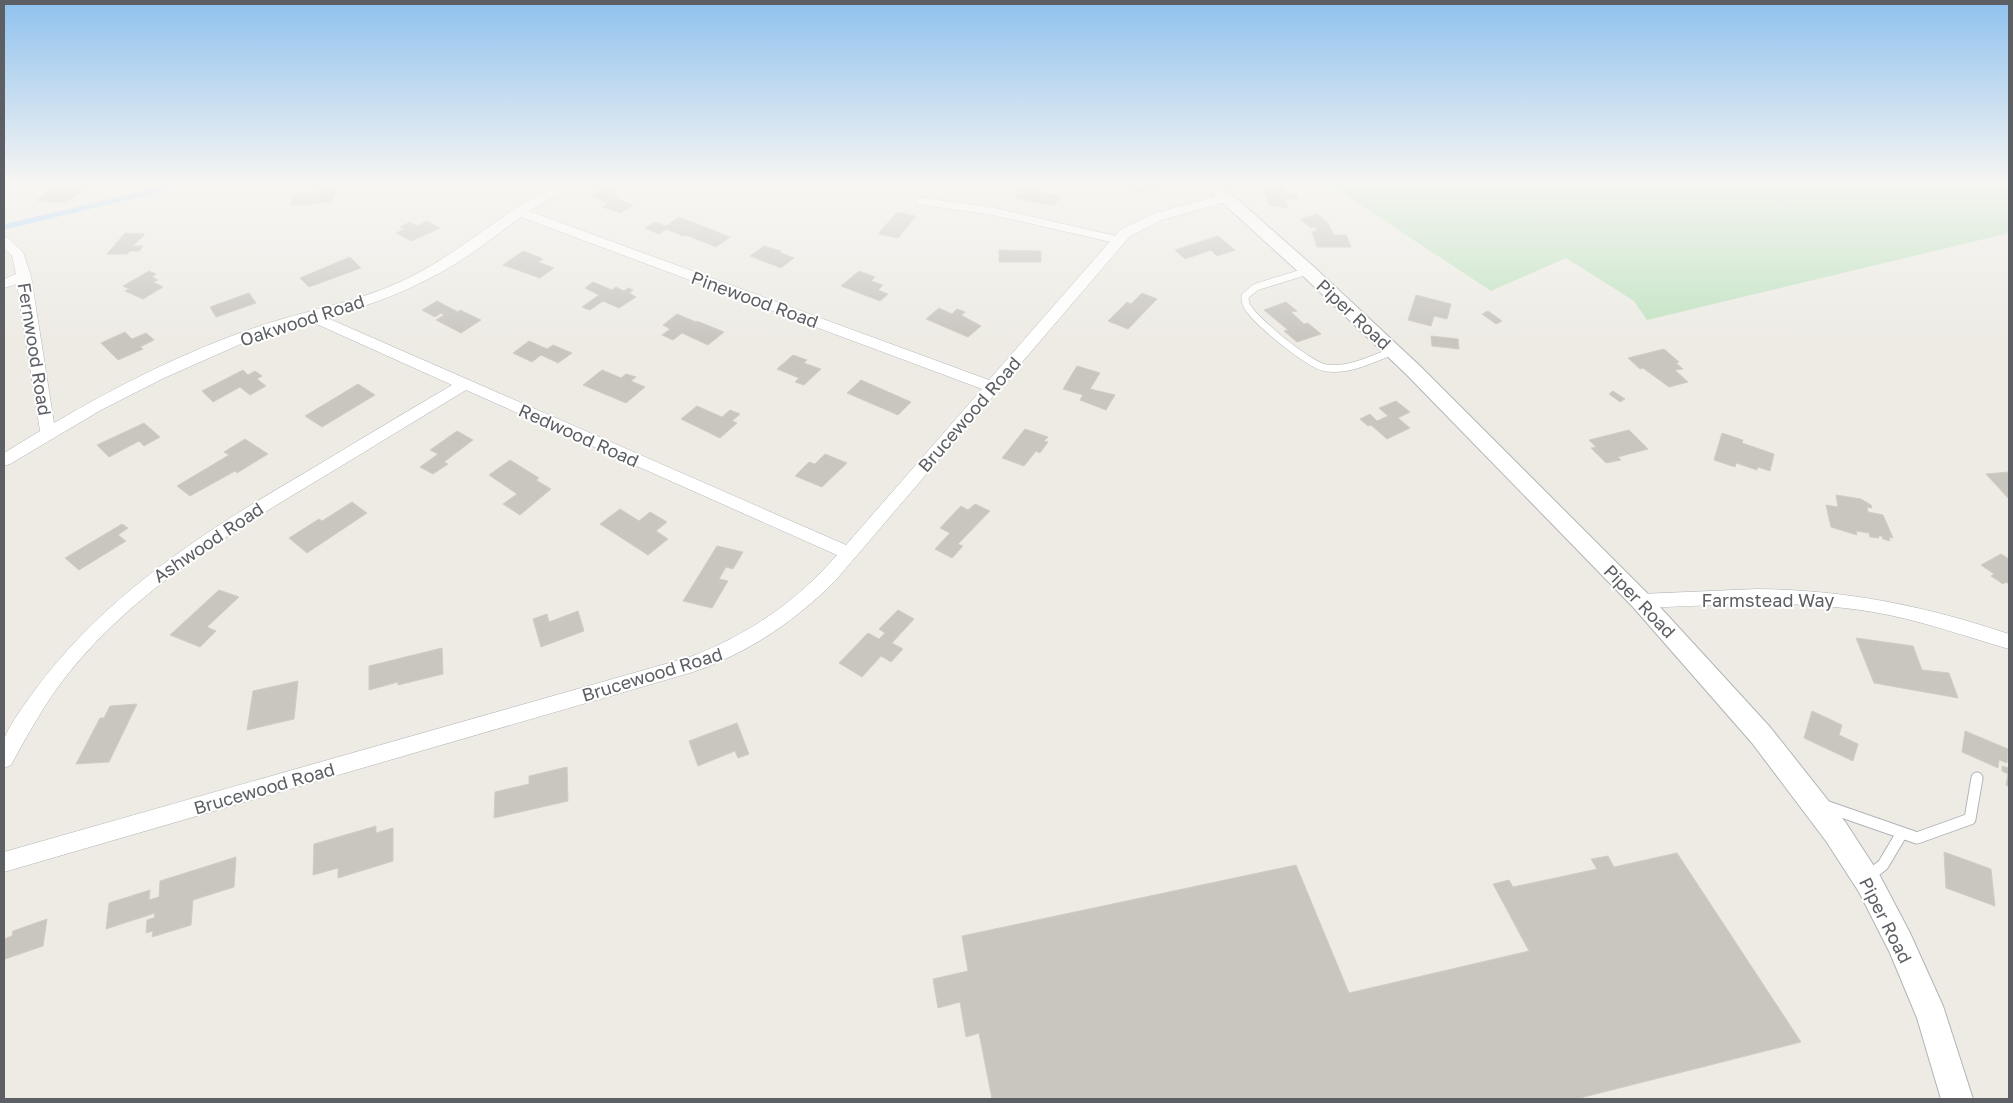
<svg xmlns="http://www.w3.org/2000/svg" width="2013" height="1103" viewBox="0 0 2013 1103" font-family="'Golos Text',sans-serif">
<style>
.green{fill:#c2e3c3}
.lines{fill:none;stroke-linecap:round;stroke-linejoin:round}
.stream{stroke:#a9d4f8;stroke-width:5}
.building{fill:#c9c6c0;stroke:#d1cdc3}
.service-far1-casing{stroke:#b1b4b8;stroke-width:8}
.service-casing{stroke:#b1b4b8;stroke-width:13}
.minor-casing{stroke:#b1b4b8;stroke-width:1}
.tertiary-casing{stroke:#b1b4b8;stroke-width:2}
.service-far1{stroke:#fff;stroke-width:7}
.service{stroke:#fff;stroke-width:11}
.minor{fill:#fff;fill-rule:evenodd}
.tertiary{fill:#fff;fill-rule:evenodd}
.labels{text-anchor:middle;dominant-baseline:central;stroke-width:4;stroke-linejoin:round;paint-order:stroke}
.street-label{font-size:18px;fill:#5c5f63;stroke:#fff}
</style>
<rect width="100%" height="100%" fill="#edebe4"/>
<path class="green" d="M1329,184H2009V233L1647,320L1634,301L1566,258L1491,291Z"/>
<g class="lines">
<path class="stream" d="M4,227L158,190L170,184"/>
</g>
<path class="building" d="M1137,184H1158L1159,185L1136,192L1131,187L1138,185Z
M1261,184H1281L1284,193H1296L1298,199H1285L1288,208L1269,205L1264,187Z
M337,186L331,202L290,206L294,196L299,193H318L320,188Z
M72,188L84,189L66,203L36,201L51,189L69,190Z
M603,188L614,192L612,194L618,196L615,198L633,205L620,213L602,207L608,203L590,196Z
M1021,188L1060,196L1054,206L1015,198Z
M897,212L916,216L898,238L878,234Z
M1317,214L1328,223L1334,235H1346L1351,247H1317L1312,232L1317,231L1315,227L1311,228L1300,219Z
M679,217L730,237L716,247L686,235L683,236L666,229L659,234L645,228L655,222L666,226Z
M426,221L440,228L411,241L396,233L404,229L400,227L410,222L417,226Z
M125,233L145,234L133,246H143L139,251H130L127,254H107Z
M1218,236L1235,250L1217,256L1211,250L1185,259L1175,250Z
M764,246L781,251L779,252L794,258L781,268L750,256Z
M999,250L1041,251V262H999Z
M523,251L543,259L538,262L554,268L540,278L503,265Z
M350,257L361,268L309,287L300,278Z
M149,271L156,274L152,277L158,280L153,282L163,287L143,299L125,291L129,289L123,286Z
M859,271L875,277L871,281L883,285L878,290L888,294L880,301L841,286Z
M593,282L612,290L616,287L624,291L628,288L633,290L629,293L636,297L619,308L603,301L590,310L582,307L599,295L585,288Z
M249,293L256,303L216,317L210,307Z
M1142,293L1157,299L1128,329L1108,321L1127,302L1131,304Z
M1416,295L1451,304L1447,319L1434,316L1431,326L1408,320Z
M437,301L458,312L460,310L481,320L461,333L436,320L444,315L441,313L435,317L422,310Z
M1286,302L1297,311L1291,312L1304,324L1308,323L1321,334L1297,342L1284,331L1288,330L1264,310Z
M939,308L952,314L957,309L965,312L961,315L981,326L968,337L926,319Z
M1488,311L1502,321L1496,324L1482,314Z
M677,314L696,322L697,321L724,332L708,345L682,333L673,340L662,335L670,329L663,325Z
M125,332L132,339L146,333L154,340L140,347L143,349L118,360L101,343Z
M1431,336L1458,339L1459,349L1432,346Z
M529,341L547,349L553,345L572,353L558,363L541,355L532,362L513,353Z
M1664,349L1679,362L1676,363L1683,369L1675,370L1688,382L1669,387L1643,368L1640,369L1628,358Z
M793,355L807,360L804,363L821,369L804,385L795,382L799,378L777,369Z
M1077,366L1100,373L1090,389L1115,395L1106,410L1080,400L1083,395L1063,389Z
M243,370L248,375L255,371L262,376L257,379L266,386L250,395L240,387L213,402L202,391Z
M602,370L621,378L626,374L636,377L631,381L645,387L626,403L583,385Z
M861,380L911,402L898,415L847,393Z
M358,384L375,395L322,427L305,416Z
M1613,391L1625,399L1620,402L1609,394Z
M1396,401L1410,412L1398,418L1410,428L1387,439L1371,425L1368,426L1360,419L1370,414L1377,421L1388,416L1379,408Z
M697,406L722,417L730,410L740,414L732,421L737,423L720,438L681,419Z
M144,423L160,437L144,446L139,441L109,457L97,445Z
M1025,429L1048,437L1044,441L1048,442L1040,453L1036,451L1024,466L1002,458Z
M1629,430L1648,449L1618,457L1621,460L1606,463L1591,448L1596,447L1589,440Z
M457,431L473,440L444,462L448,464L433,474L420,467L438,454L430,450Z
M1722,433L1743,440L1742,443L1774,454L1770,471L1758,467L1757,470L1736,463L1735,467L1714,460Z
M245,439L268,454L237,473L235,471L190,496L177,486L229,455L224,452Z
M825,454L847,463L822,487L795,476L809,462L815,464Z
M510,460L539,478L536,480L551,489L520,515L503,504L517,494L489,475Z
M2009,472V499L1986,474Z
M1836,495L1861,499L1871,505L1872,508L1867,507L1868,512L1883,515L1893,538L1889,537L1890,541L1883,539L1882,536H1878L1879,538L1870,537L1869,533L1856,531L1857,535L1831,527L1826,505L1838,507Z
M352,502L367,513L307,553L289,538L319,519L322,521Z
M975,504L990,511L958,544L963,546L952,558L935,549L950,533L940,528L961,506L968,510Z
M620,509L639,521L650,512L667,522L656,531L668,539L648,555L600,524Z
M122,524L128,528L118,535L126,541L79,570L65,558Z
M717,546L743,552L733,569L726,567L719,579L728,581L712,608L683,601Z
M2001,554L2009,559V584L2006,582L2003,584L1991,576L1994,574L1981,565Z
M219,590L239,597L207,627L216,631L200,647L170,635Z
M898,610L914,619L892,643L903,649L891,662L881,656L862,677L839,663L868,633L879,639L885,633L879,629Z
M578,611L584,631L541,647L533,619L547,614L549,622Z
M1856,638L1913,646L1922,670L1949,673L1958,698L1874,683Z
M442,648L443,674L398,685V682L369,690V666Z
M298,681L294,719L247,730L253,691Z
M137,704L109,762L76,764L100,718H104L110,706Z
M1812,711L1842,725L1839,735L1858,744L1853,761L1804,738Z
M737,723L749,754L738,758L735,751L698,766L689,741Z
M1965,731L2008,749L2007,763L1999,760L1998,768L1962,752Z
M2002,766L2009,768V787L2006,785L2008,774L2002,771Z
M567,767L568,801L494,818L495,792L529,784V776Z
M376,826V833L393,828V861L338,878V868L313,875L314,844Z
M1944,852L1991,869L1995,906L1946,888Z
M1677,853L1801,1042L1576,1099H992L979,1033L966,1037L960,1002L938,1008L933,979L968,971L962,936L1296,865L1349,993L1529,951L1493,884L1509,880L1513,887L1597,869L1591,859L1608,856L1614,867Z
M236,857L234,887L193,900L191,925L152,937L153,931L146,933L147,920L154,918L155,913L106,929L109,903L150,890L149,900L159,897L160,881Z
M47,919L43,946L5,959L4,964V939L12,936L13,931Z"/>
<g class="lines">
<defs>
<path id="service-far1" d="M920,201L991,211L1118,240
M1308,271L1256,287L1245,296C1245,299 1245,301 1246,304C1251,318 1310,366 1326,368C1349,371 1373,359 1393,351"/>
<path id="service" d="M1825,806L1917,838L1970,819L1977,778
M1867,877L1883,865L1902,833"/>
<path id="minor" d="M558,184H573L529,211L989,380L1120,230L1152,214L1225,194L1231,198L1229,201L1162,220L1130,236L835,581C794,622 748,653 693,672L4,872V852L690,657C748,635 796,602 837,555L466,390C418,419 371,448 323,477C231,532 135,590 67,675C45,703 28,734 11,765L4,768C4,760 2,749 4,741C6,729 27,701 35,690C107,592 210,528 313,468C359,440 406,412 452,385L310,321L261,335L164,378L101,410L10,464L4,466V453L40,431L17,284L4,288V279L16,274L12,256L4,248V237L9,238L23,252L31,276L54,423C119,385 188,350 260,326C307,310 354,303 400,282C442,263 477,234 515,209C529,200 544,193 558,184ZM521,217L982,389L846,545L325,317C371,306 416,288 455,264C478,250 499,233 521,217Z
M1758,589C1847,590 1925,606 2009,634V649C1964,636 1920,620 1873,612C1796,599 1719,605 1641,608L1635,606L1632,601L1635,596L1641,594Z"/>
<path id="tertiary" d="M1202,184H1220L1314,267L1421,367L1649,595L1770,727L1846,823L1879,874L1910,933L1943,1006L1973,1099H1941L1917,1018L1890,953L1859,892L1826,841L1752,743L1633,607L1407,375L1302,275Z"/>
</defs>
<use href="#service-far1" class="service-far1-casing"/>
<use href="#service" class="service-casing"/>
<use href="#minor" class="minor-casing"/>
<use href="#tertiary" class="tertiary-casing"/>
<use href="#service-far1" class="service-far1"/>
<use href="#service" class="service"/>
<use href="#minor" class="minor"/>
<use href="#tertiary" class="tertiary"/>
</g>
<linearGradient id="sky" x2="0" y2="1"><stop stop-color="#8fc1ee"/><stop offset="0.54" stop-color="#f7f6f3"/><stop offset="1" stop-color="#f7f6f3" stop-opacity="0"/></linearGradient>
<rect width="2013" height="339" fill="url(#sky)"/>
<g class="labels">
<g class="street-label">
<text transform="translate(755 299) rotate(20)">Pinewood Road</text>
<text transform="translate(1354 314) rotate(43)">Piper Road</text>
<text transform="translate(302 320) rotate(-18)">Oakwood Road</text>
<text transform="translate(35 349) rotate(81)">Fernwood Road</text>
<text transform="translate(969 414) rotate(-49)">Brucewood Road</text>
<text transform="translate(579 435) rotate(24)">Redwood Road</text>
<text transform="translate(208 542) rotate(-34)">Ashwood Road</text>
<text x="1768" y="600">Farmstead Way</text>
<text transform="translate(1640 601) rotate(46)">Piper Road</text>
<text transform="translate(652 674) rotate(-17)">Brucewood Road</text>
<text transform="translate(264 788) rotate(-16)">Brucewood Road</text>
<text transform="translate(1886 920) rotate(63)">Piper Road</text>
</g>
</g>
<rect width="2013" height="1103" fill="none" stroke="#5c5f63" stroke-width="10"/>
</svg>
